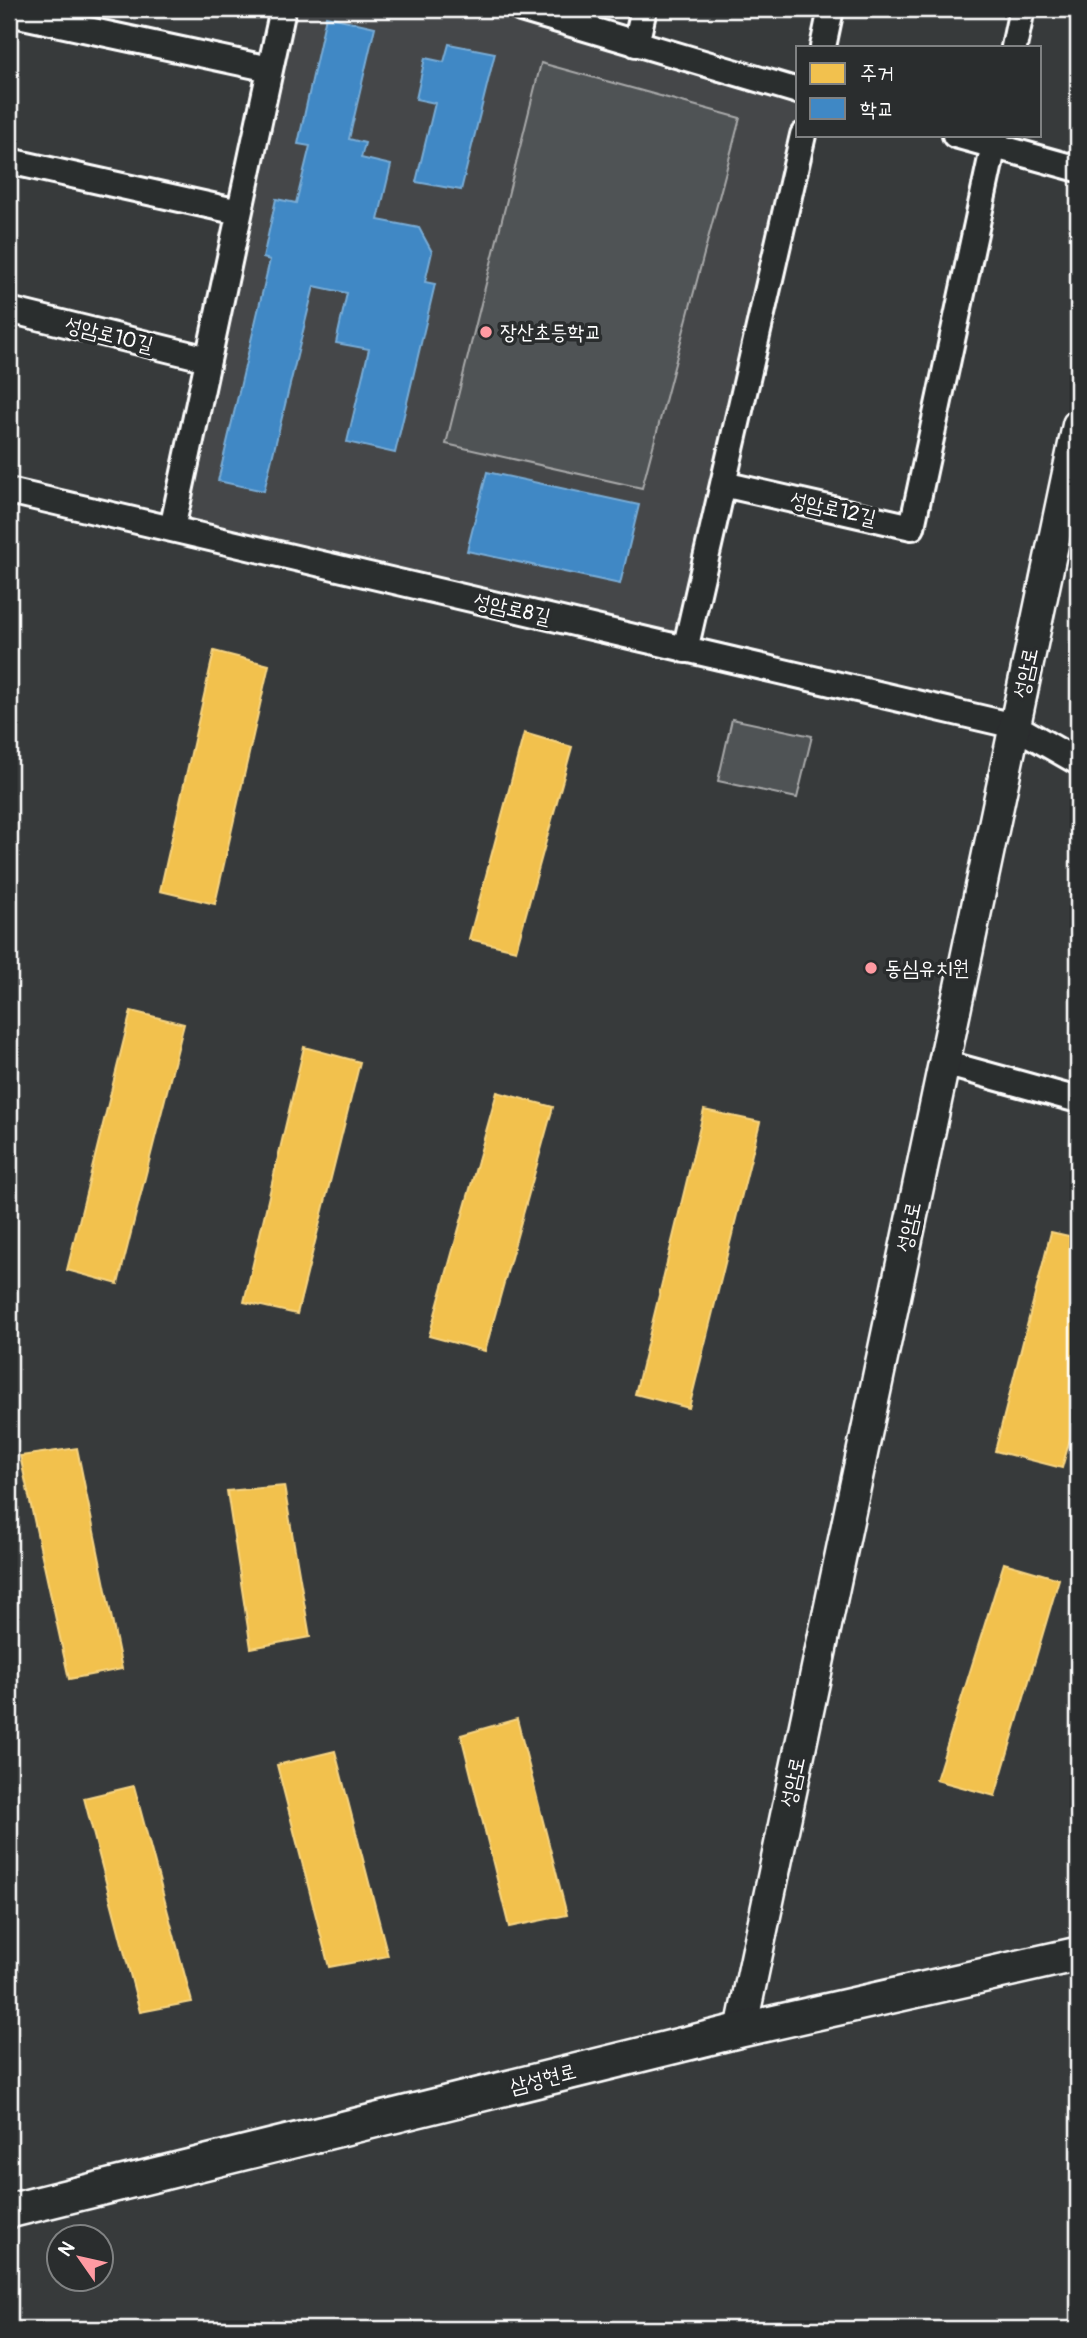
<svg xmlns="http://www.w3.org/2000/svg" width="1087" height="2338" viewBox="0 0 1087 2338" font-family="Pangolin,'Poor Story',sans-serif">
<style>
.built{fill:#444748}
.green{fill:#505354;stroke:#a8a9aa;stroke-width:2}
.homes{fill:#f2c14e;stroke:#f6d483;stroke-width:2}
.schools{fill:#3f88c5;stroke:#79acd6;stroke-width:2}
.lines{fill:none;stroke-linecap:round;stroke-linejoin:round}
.minor-casing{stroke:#fff;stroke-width:30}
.tertiary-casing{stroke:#fff;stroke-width:35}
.secondary-casing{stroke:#fff;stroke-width:38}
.minor{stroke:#2a2d2e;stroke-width:24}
.tertiary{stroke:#2a2d2e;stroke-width:30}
.secondary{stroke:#2a2d2e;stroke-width:33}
.poi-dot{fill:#ff9aa2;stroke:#2a2d2e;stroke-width:2.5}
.labels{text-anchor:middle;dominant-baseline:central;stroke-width:7;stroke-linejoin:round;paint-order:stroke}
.poi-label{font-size:21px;fill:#fff;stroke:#2a2d2e;text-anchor:start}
.street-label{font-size:21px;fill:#fff;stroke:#2a2d2e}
</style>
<rect width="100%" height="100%" fill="#373a3b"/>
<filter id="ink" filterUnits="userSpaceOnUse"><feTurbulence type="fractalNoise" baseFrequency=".0143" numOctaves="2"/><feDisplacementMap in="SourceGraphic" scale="14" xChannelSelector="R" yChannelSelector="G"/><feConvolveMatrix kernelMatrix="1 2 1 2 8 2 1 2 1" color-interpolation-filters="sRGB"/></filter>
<g filter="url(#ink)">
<path class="built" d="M282,9H526L798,91V135L685,650L172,529Z"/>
<path class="green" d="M541,63L740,118L642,488L446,444Z
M732,719L812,736L797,798L718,781Z"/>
<path class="homes" d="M214,651L269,665L215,904L160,891Z
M524,733L572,747L516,950L469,939Z
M131,1011L184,1024L118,1284L67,1270Z
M304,1047L360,1062L297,1314L244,1302Z
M497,1092L553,1107L485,1351L429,1336Z
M704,1110L760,1122L689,1408L635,1394Z
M1051,1232L1078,1238V1410L1062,1468L995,1451Z
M77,1448L122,1669L69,1679L20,1456Z
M284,1486L310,1637L251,1648L227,1491Z
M1004,1563L1059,1579L995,1796L936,1780Z
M517,1719L567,1915L509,1927L461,1735Z
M335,1751L388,1956L329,1967L277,1765Z
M134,1786L192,2002L140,2012L84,1798Z"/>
<path class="schools" d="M326,16L375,27L349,139L365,143L361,158L391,165L378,220L419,228L432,252L425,282L435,284L395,453L347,442L369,349L336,343L347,293L314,286L264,491L218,481L270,260L263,258L276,199L296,203L310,146L298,144Z
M449,44L495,53L461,190L416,182L435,103L416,99L425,58L444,62Z
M487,472L639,505L620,584L467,551Z"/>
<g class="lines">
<defs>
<path id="minor" d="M521,9L798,91
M9,13L270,69
M636,44L644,9
M823,47L831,9
M1014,47L1022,9
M955,135L1078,169
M9,161L239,212
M9,310L208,359
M723,484L912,527L996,135
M9,491L1015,726L1078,762
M172,529L283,9
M685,650L803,135
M944,1063L1078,1100"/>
<path id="tertiary" d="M741,2030L1078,425"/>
<path id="secondary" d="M9,2211L741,2030L1078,1954"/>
</defs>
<use href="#minor" class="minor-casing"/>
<use href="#tertiary" class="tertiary-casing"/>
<use href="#secondary" class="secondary-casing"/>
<use href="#minor" class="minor"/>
<use href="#tertiary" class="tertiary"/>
<use href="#secondary" class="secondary"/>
</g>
</g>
<g class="poi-dot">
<circle cx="486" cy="332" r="7"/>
<circle cx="871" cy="968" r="7"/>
</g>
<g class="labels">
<g class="poi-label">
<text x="500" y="332">장산초등학교</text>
<text x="885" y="968">동심유치원</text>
</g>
<g class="street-label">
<text transform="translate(109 335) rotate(14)">성암로10길</text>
<text transform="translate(833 509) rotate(13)">성암로12길</text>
<text transform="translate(512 609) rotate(13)">성암로8길</text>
<text transform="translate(1026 673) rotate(-78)">성암로</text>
<text transform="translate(909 1227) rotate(-78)">성암로</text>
<text transform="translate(793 1782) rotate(-78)">성암로</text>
<text transform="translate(543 2079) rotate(-14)">삼성현로</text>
</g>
</g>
<rect width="1087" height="2338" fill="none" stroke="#2a2d2e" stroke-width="35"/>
<rect x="18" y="18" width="1052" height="2303" fill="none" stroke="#fff" stroke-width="2.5" filter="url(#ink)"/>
<rect x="796" y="46" width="245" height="91" fill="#2a2d2e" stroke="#7f8182" stroke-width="2"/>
<rect x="810" y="63" width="35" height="21" fill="#f2c14e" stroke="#7f8182" stroke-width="2"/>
<text x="860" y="80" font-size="21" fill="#ffffff">주거</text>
<rect x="810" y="98" width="35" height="21" fill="#3f88c5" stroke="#7f8182" stroke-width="2"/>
<text x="860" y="116" font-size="21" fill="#ffffff">학교</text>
<g transform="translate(80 2258) rotate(304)"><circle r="33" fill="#2a2d2e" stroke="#7f8182" stroke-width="2"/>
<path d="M0-5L12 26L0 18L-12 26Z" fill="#ff9aa2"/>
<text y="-10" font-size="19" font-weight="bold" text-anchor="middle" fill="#ffffff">N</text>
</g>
</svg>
